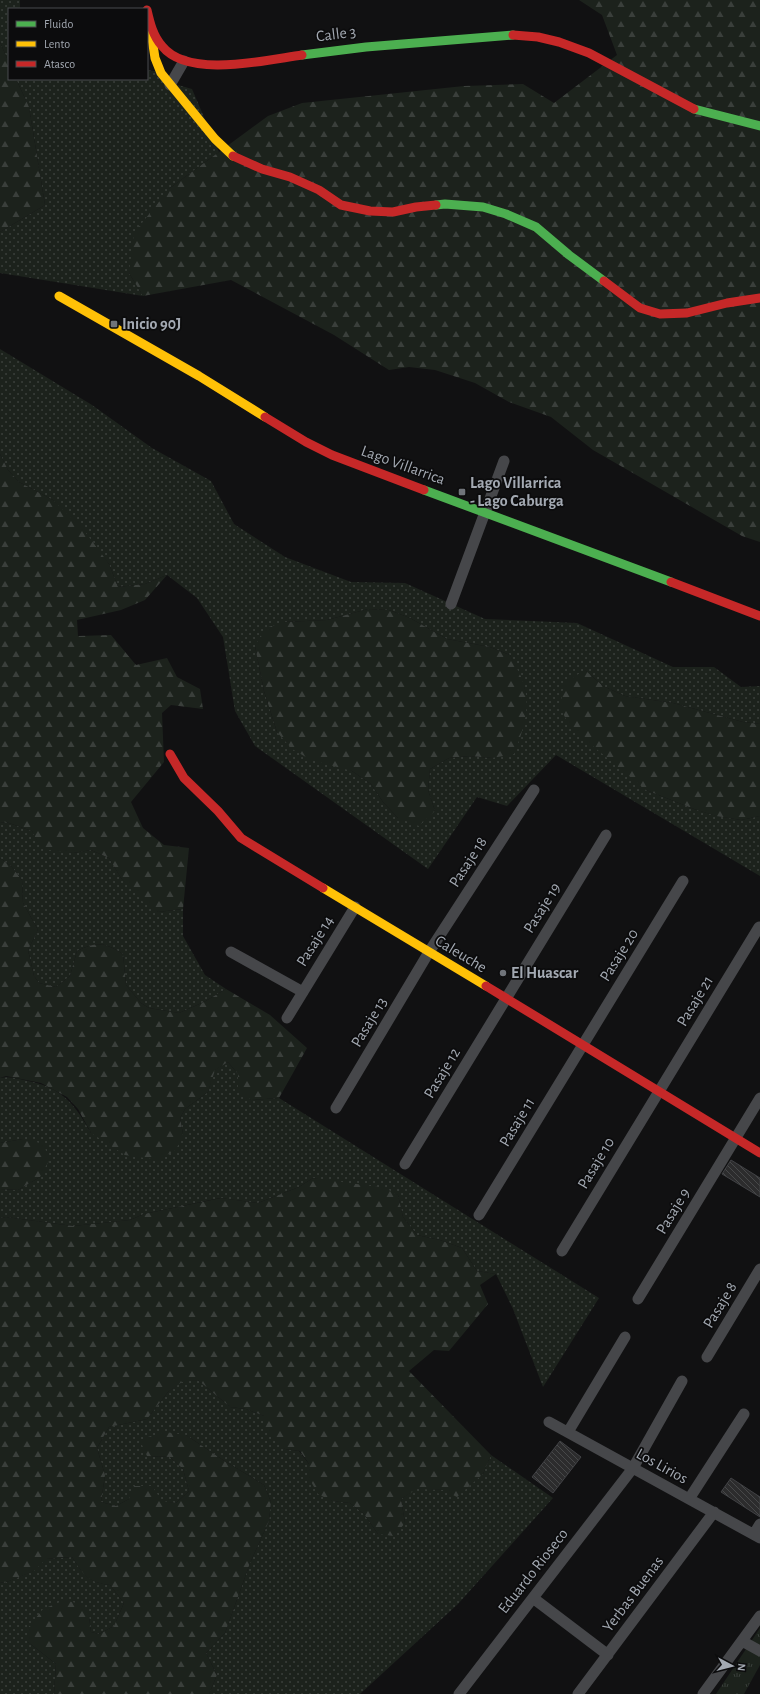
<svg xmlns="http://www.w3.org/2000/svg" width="760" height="1694" viewBox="0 0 760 1694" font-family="'Alegreya Sans',sans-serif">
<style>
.grass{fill:url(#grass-dots);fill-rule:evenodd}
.forest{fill:url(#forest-firs)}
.park{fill:url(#park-tufts)}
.building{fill:url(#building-back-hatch);stroke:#414245}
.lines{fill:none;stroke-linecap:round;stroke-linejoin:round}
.street{stroke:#46474a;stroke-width:11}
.fast{stroke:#4caf50;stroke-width:9}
.slow{stroke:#ffc107;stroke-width:9}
.jam{stroke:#c62828;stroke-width:9}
.poi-dot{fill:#70747a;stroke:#0c0c0d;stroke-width:1.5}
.labels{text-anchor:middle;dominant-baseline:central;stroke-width:3.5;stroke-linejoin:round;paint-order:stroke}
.street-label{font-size:16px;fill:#a3a9b2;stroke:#0c0c0d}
.poi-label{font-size:16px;font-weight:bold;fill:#a3a9b2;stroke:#0c0c0d;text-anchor:start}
</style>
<defs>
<pattern id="grass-dots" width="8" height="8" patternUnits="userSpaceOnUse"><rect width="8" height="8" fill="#1c221c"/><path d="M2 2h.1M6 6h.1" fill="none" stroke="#3a3f3b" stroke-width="1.8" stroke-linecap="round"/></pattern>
<pattern id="forest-firs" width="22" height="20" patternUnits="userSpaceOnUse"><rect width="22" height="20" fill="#1c221c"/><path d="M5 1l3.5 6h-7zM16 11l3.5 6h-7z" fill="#3a3f3b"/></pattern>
<pattern id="park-tufts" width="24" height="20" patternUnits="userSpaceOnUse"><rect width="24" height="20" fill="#1c221c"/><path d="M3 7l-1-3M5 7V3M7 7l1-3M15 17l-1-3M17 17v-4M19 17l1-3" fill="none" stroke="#3a3f3b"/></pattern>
<pattern id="building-back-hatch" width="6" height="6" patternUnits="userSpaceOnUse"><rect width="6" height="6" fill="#2c2c2d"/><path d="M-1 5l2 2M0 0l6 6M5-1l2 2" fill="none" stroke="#474849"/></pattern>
</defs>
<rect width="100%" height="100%" fill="#111112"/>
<path class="grass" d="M0,0H20V9H9V63L0,42Z
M147,70L161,72L171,83L192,89L219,152L170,188L129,273L143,296L0,273V232L45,205L29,107L16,79H147Z
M0,349L92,405L152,448L211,481L234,524L285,557L351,582L405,583L485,619L577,623L673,667H714L741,687L760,686V724L743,722L673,703L625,696L603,686L585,670L646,790L694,809L717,816L741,820L760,816V876L556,755L507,806L477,797L428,869L255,746L235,711L223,637L197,598L167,575L145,584L118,587L109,564L53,500L19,482L8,470L0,454ZM368,609L389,610L410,618L447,639L490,647L510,655L525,689L526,712L492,758L470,756L449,758L430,769L428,790L435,811L398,818L383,802L371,784L352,771L277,732L264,691L255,646L285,622L327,620Z
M6,822L32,831L39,844L73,853L91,850L109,858L121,878L158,912L183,909V936L205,975L226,989L204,1002L179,1013L149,1008L141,1003L126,985L123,954C104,942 97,941 77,951L70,976L56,987L39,983L34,976L28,950L38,930L23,903L22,880L11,866L0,858V823Z
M228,1062L238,1074L251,1100L279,1098L599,1298L543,1387L513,1309L496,1274L477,1271L462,1248L440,1240L417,1235L403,1217L398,1195L313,1178L299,1187L258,1203L220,1198L144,1214L130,1220L73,1226L6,1217L0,1218V1189L18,1190L40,1177L23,1139L0,1143V1078C8,1076 16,1078 24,1080C61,1087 73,1101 91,1133L183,1134L180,1118L185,1109L208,1092L214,1070Z
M198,1380L230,1407L246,1409L264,1416L285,1449L299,1451L309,1464V1478L332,1501L350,1503L364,1514L378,1534L405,1523L401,1499L417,1488L443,1490L483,1474L491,1455L553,1498L458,1604L360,1694H209L217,1675L206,1653L225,1633L250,1563L269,1521L271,1502L264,1485L223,1460L186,1435L147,1456L170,1457L183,1469L189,1491L176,1503L129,1499L116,1506L101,1502L105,1475L97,1448L109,1427L147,1419L168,1392L182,1381Z
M72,1557C84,1575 88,1582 110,1585L124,1603L114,1626L99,1634L91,1632L89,1616L28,1642L56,1664L54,1694H0V1582L4,1583L33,1571L45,1559Z"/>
<path class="forest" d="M579,0H760V542L742,536L593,450L551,417L509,402L475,383L435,370L409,367L389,370L334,335L231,280L143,296L129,273L134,233L170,188L268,116L302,103L464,86L523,84L554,103L617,55L602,15Z
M0,42L9,63V79H16L29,107L45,205L0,232Z
M0,454L8,470L19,482L53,500L83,529L109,564L118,587L145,584L167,575L145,600L121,610L77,620L78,636L111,635L136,665L167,658L177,677L200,689L203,709L171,705L162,713L164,762L131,802L143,828L164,845L189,848L183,909L158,912L144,903L121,878L109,858L91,850L73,853L49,850L39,845L32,831L6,822L0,823Z
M368,609L389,610L410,618L447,639L490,647L510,655C515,665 523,678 525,689C530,711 522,734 514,754L492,758L470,756L449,758L430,769L428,790L435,811L419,826L398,818L383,802L371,784L352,771L311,760L292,749L277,732L264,691L255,646L265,628L285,622L327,620Z
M585,670L603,686L625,696L673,703L743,722L760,724V816L741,820L716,816L694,809L646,790L571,728L560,708L564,683Z
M0,858L11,866L22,880L23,903L38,930L28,950L34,976L39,983L56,987L70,976L77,951C97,941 104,942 123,954L126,985L141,1003L149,1008L179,1013L204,1002L226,989L270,1015L307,1048L279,1098L251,1100L238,1089V1074L228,1062L215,1070L208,1092L185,1109L180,1118L183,1134L176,1150L158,1160L125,1155L91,1133L78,1109L67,1097L41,1083L6,1076L0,1078Z
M23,1139L44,1144L49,1161L40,1177L18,1190L0,1189V1143Z
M313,1178L385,1188L398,1195L403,1217L417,1235L440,1240L462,1248L477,1271L496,1274L480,1285L488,1304L449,1351L434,1350L409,1371L491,1455L483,1474L457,1497L443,1490L417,1489L401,1499L405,1523L394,1536L378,1534L364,1514L350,1503L332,1501L318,1494L309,1478V1464L300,1451L285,1449L264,1430V1416L246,1409L230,1407L198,1380L182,1382L168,1392L147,1419L109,1427L97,1448L105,1475L101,1502L116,1506L129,1499L133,1486H152L162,1501L176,1503L189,1491L183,1469L170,1457L147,1456L142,1445L148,1437L165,1432L186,1435L223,1460L264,1485L271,1502L269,1521L250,1563L225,1633L206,1653L217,1675L209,1694H54L56,1664L28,1642V1628L43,1609L65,1600L80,1604L89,1616L91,1632L99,1634L114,1626L124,1603L110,1585C87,1582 84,1575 72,1557L46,1559L34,1571L4,1583L0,1582V1218L6,1217L73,1226L130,1220L144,1214L221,1198L258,1203L299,1187Z"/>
<path class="park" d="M760,1628V1665L744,1694H716Z"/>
<path class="building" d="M731,1160L760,1178V1197L722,1174Z
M560,1441L581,1457L553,1493L532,1477Z
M731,1478L760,1497V1517L721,1492Z"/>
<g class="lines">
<path class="street" d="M170,85L184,61
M451,604L504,461
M231,952L303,992
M287,1018L355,907
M336,1108L429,952L534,790
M405,1164L606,835
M479,1215L683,881
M562,1251L759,927
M638,1299L760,1098
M707,1357L760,1269
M549,1422L760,1538
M568,1432L625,1337
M689,1499L744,1414
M754,1534L760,1524
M533,1598L608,1655
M742,1641L760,1651
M459,1694L633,1468L682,1381
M578,1694L714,1512
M703,1694L760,1616"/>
<path class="fast" d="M302,55L366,47L513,35
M694,109L760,126
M436,205L445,204L483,207L506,214L536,227L569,255L604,281
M424,490L671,582"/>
<path class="slow" d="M150,25L155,58L161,73L215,139L233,156
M59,296L199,376L265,417
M323,888L486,986"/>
<path class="jam" d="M147,10C150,23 153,36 162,46C188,79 266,60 302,55
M513,35L538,37L559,42L589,53L694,109
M233,156L262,169L290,177L319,190L341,205L370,211L393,212L416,207L436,205
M604,281L640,308L660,314L687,313L727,303L760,298
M265,417L306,442L332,455L424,490
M671,582L760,616
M170,754L184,778L218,811L241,838L323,888
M486,986L760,1153"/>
</g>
<g class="poi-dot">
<rect x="110" y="320" width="8" height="8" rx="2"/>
<rect x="458" y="488" width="8" height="8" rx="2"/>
<circle cx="503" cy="973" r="4"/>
</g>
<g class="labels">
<g class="street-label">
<text transform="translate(336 34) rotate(-7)">Calle 3</text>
<text transform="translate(403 465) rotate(20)">Lago Villarrica</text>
<text transform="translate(468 862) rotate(-57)">Pasaje 18</text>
<text transform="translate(542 908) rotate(-58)">Pasaje 19</text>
<text transform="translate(315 941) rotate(-58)">Pasaje 14</text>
<text transform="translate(461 954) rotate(31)">Caleuche</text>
<text transform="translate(619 955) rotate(-58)">Pasaje 20</text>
<text transform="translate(695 1001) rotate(-59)">Pasaje 21</text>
<text transform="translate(369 1022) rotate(-59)">Pasaje 13</text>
<text transform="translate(442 1073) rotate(-59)">Pasaje 12</text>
<text transform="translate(517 1122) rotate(-59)">Pasaje 11</text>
<text transform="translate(596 1163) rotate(-59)">Pasaje 10</text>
<text transform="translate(673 1211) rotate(-59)">Pasaje 9</text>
<text transform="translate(720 1305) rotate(-59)">Pasaje 8</text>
<text transform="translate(662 1466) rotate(29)">Los Lirios</text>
<text transform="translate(533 1571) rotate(-52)">Eduardo Rioseco</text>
<text transform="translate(633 1594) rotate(-53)">Yerbas Buenas</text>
</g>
<g class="poi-label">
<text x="122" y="324">Inicio 90J</text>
<text x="470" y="483">Lago Villarrica<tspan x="470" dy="18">- Lago Caburga</tspan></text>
<text x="511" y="973">El Huascar</text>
</g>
</g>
<rect x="8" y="8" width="140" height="72" fill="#0c0c0d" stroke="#484b4f"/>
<rect x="16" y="21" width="20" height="6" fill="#4caf50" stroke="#484b4f"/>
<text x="44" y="28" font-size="12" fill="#a3a9b2">Fluido</text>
<rect x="16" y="41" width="20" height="6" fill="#ffc107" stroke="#484b4f"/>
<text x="44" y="48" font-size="12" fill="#a3a9b2">Lento</text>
<rect x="16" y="61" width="20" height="6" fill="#c62828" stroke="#484b4f"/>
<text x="44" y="68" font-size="12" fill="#a3a9b2">Atasco</text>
<g transform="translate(732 1666) rotate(97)" stroke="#0c0c0d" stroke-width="3" paint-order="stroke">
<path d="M0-3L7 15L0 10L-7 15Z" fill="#a3a9b2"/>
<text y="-6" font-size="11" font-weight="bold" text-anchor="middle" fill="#a3a9b2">N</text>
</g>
</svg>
